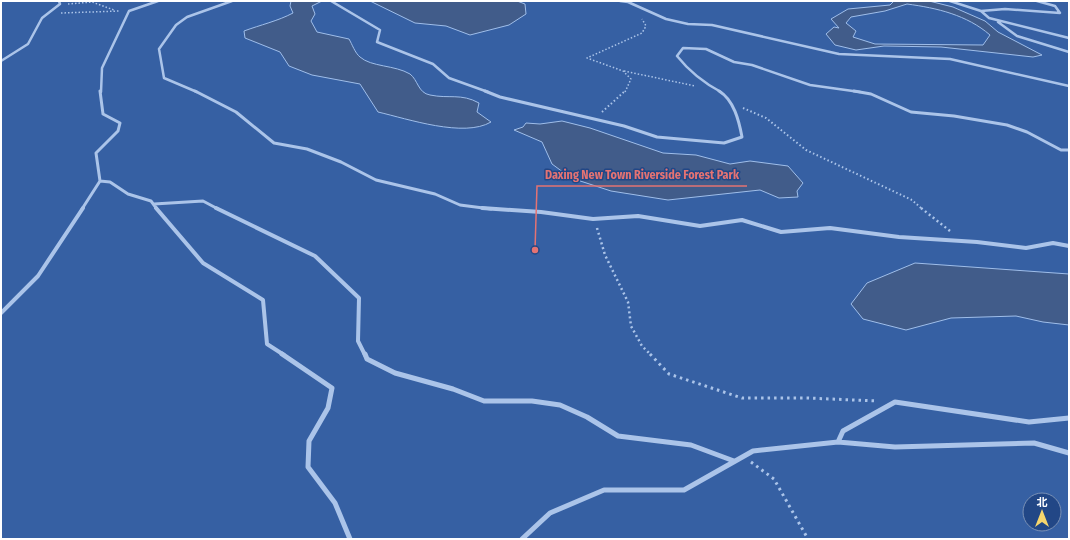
<svg xmlns="http://www.w3.org/2000/svg" width="1070" height="540" viewBox="0 0 1070 540" font-family="'Fira Sans Condensed','Noto Sans SC',sans-serif">
<style>
.green{fill:#3660a3;fill-rule:evenodd}
.water{fill:#415c8a;stroke:#9fbeea;fill-rule:evenodd}
.lines{fill:none;stroke-linecap:round;stroke-linejoin:round}
.path-far3{stroke:#abc4e9;stroke-width:1.5;stroke-dasharray:1.5 2;stroke-linecap:butt}
.path-far2{stroke:#abc4e9;stroke-width:2;stroke-dasharray:1.5 2.5;stroke-linecap:butt}
.path-far1{stroke:#abc4e9;stroke-width:2.5;stroke-dasharray:2 3;stroke-linecap:butt}
.path{stroke:#abc4e9;stroke-width:3;stroke-dasharray:2.5 4;stroke-linecap:butt}
.minor-far3{stroke:#abc4e9;stroke-width:2.5}
.minor-far2{stroke:#abc4e9;stroke-width:3}
.minor-far1{stroke:#abc4e9;stroke-width:4}
.minor{stroke:#abc4e9;stroke-width:5}
.leader{fill:none;stroke:#e47373;stroke-width:1.5}
.callout-dot{fill:#e47373;stroke:#224786;stroke-width:1.5}
.callout-label{font-size:12px;text-anchor:middle;font-weight:bold;fill:#e47373;stroke:#224786;stroke-width:3;stroke-linejoin:round;paint-order:stroke}
</style>
<rect width="100%" height="100%" fill="#224786"/>
<path class="green" d="M1,1H1069V539H1ZM1030,500H1054V524H1030Z"/>
<path class="water" d="M291,1H322L312,6L315,14L311,21L317,32L349,39C352,44 355,53 360,57C371,67 395,65 410,74C418,80 418,93 430,95C449,99 461,93 479,103L477,112L491,122C464,138 408,119 378,112L360,84L312,75L289,66L280,52L245,38L244,31C260,25 278,21 293,13L290,6Z
M370,1H517L525,4L526,14L509,25L470,35L446,26L415,23Z
M894,1H929L953,7L985,21L998,32L1042,55L1033,57L941,47L884,46L856,50L835,45L826,34L834,27L839,28L831,19L848,9L890,5ZM907,4C937,8 967,15 990,35L983,45L875,44L853,37L856,31L846,23L851,17L885,11Z
M562,121L590,128L663,153L696,155L730,164L750,161L788,166L803,183L797,191L798,197L779,198L760,190L668,200L611,191L571,178L552,164L542,142L514,130L523,127L526,123L540,124Z
M915,263L1069,274V325L1043,322L1016,316L951,318L906,330L863,319L851,304L867,283Z"/>
<g class="lines">
<path class="path-far3" d="M68,4L92,2L114,10
M61,13L120,11
M624,71L695,86
M625,92L631,79L623,71L587,58L642,33L646,26L642,19"/>
<path class="path-far2" d="M743,108L766,118L806,150L912,200L922,209
M602,112L625,91"/>
<path class="path-far1" d="M921,208L950,231
M597,228L605,255L628,302L631,326L642,346L651,355"/>
<path class="path" d="M650,354L669,374L742,398H807L877,401
M751,462L774,479L808,539"/>
<path class="minor-far3" d="M331,1L380,30L377,42L433,64L449,78L488,92
M620,1L628,2L666,19L688,24L712,25L839,54L950,59L1069,86
M950,1L981,11L989,18L1069,38
M981,11L1005,9L1060,13L1055,6L1037,1
M998,22L1017,36L1069,52
M1,61L28,44L42,18L60,4L59,1
M101,92L102,68L129,11L158,1
M197,92L164,78L159,49L176,25L187,17L232,1
M721,92C704,83 689,71 677,56L683,48L706,49L734,62L752,65L810,85L860,92"/>
<path class="minor-far2" d="M195,91L236,112L274,143L307,149L341,162L376,180L435,194L460,205L491,209
M485,91L500,97L624,126L657,137L724,143L742,137C739,121 734,100 719,91
M854,91L871,94L911,112L954,116L1007,125L1027,132L1061,150H1069
M100,181L110,182L128,194L151,201L157,209
M154,204L203,201L218,209
M82,209L100,181L96,153L118,131L120,123L103,114L100,91"/>
<path class="minor-far1" d="M156,208L203,263L263,300L267,344L284,355
M216,208L315,256L359,298L358,341L365,355
M482,208L541,212L593,219L638,216L700,226L742,220L781,232L830,228L899,237L977,242L1026,248L1053,243L1069,246
M1,313L38,276L83,208"/>
<path class="minor" d="M282,354L332,388L328,408L309,441L308,467L335,503L350,539
M365,354L367,359L395,373L453,389L484,401H532L560,405L587,417L618,436L691,445L734,461
M838,442L843,431L895,402L1029,422L1069,418
M522,539L550,513L604,490H684L753,451L838,442L895,447L1034,443L1069,453"/>
</g>
<path class="leader" d="M535 250L537 186H747"/>
<circle class="callout-dot" cx="535" cy="250" r="4"/>
<g class="callout-label">
<text x="642" y="179">Daxing New Town Riverside Forest Park</text>
</g>
<rect width="1070" height="540" fill="none" stroke="#ffffff" stroke-width="4"/>
<g transform="translate(1042 512)"><circle r="19" fill="#224786" stroke="#7a91b6"/>
<path d="M0-3L7 15L0 10L-7 15Z" fill="#f6d66d"/>
<text y="-6" font-size="11" font-weight="bold" text-anchor="middle" fill="#ffffff">北</text>
</g>
</svg>
